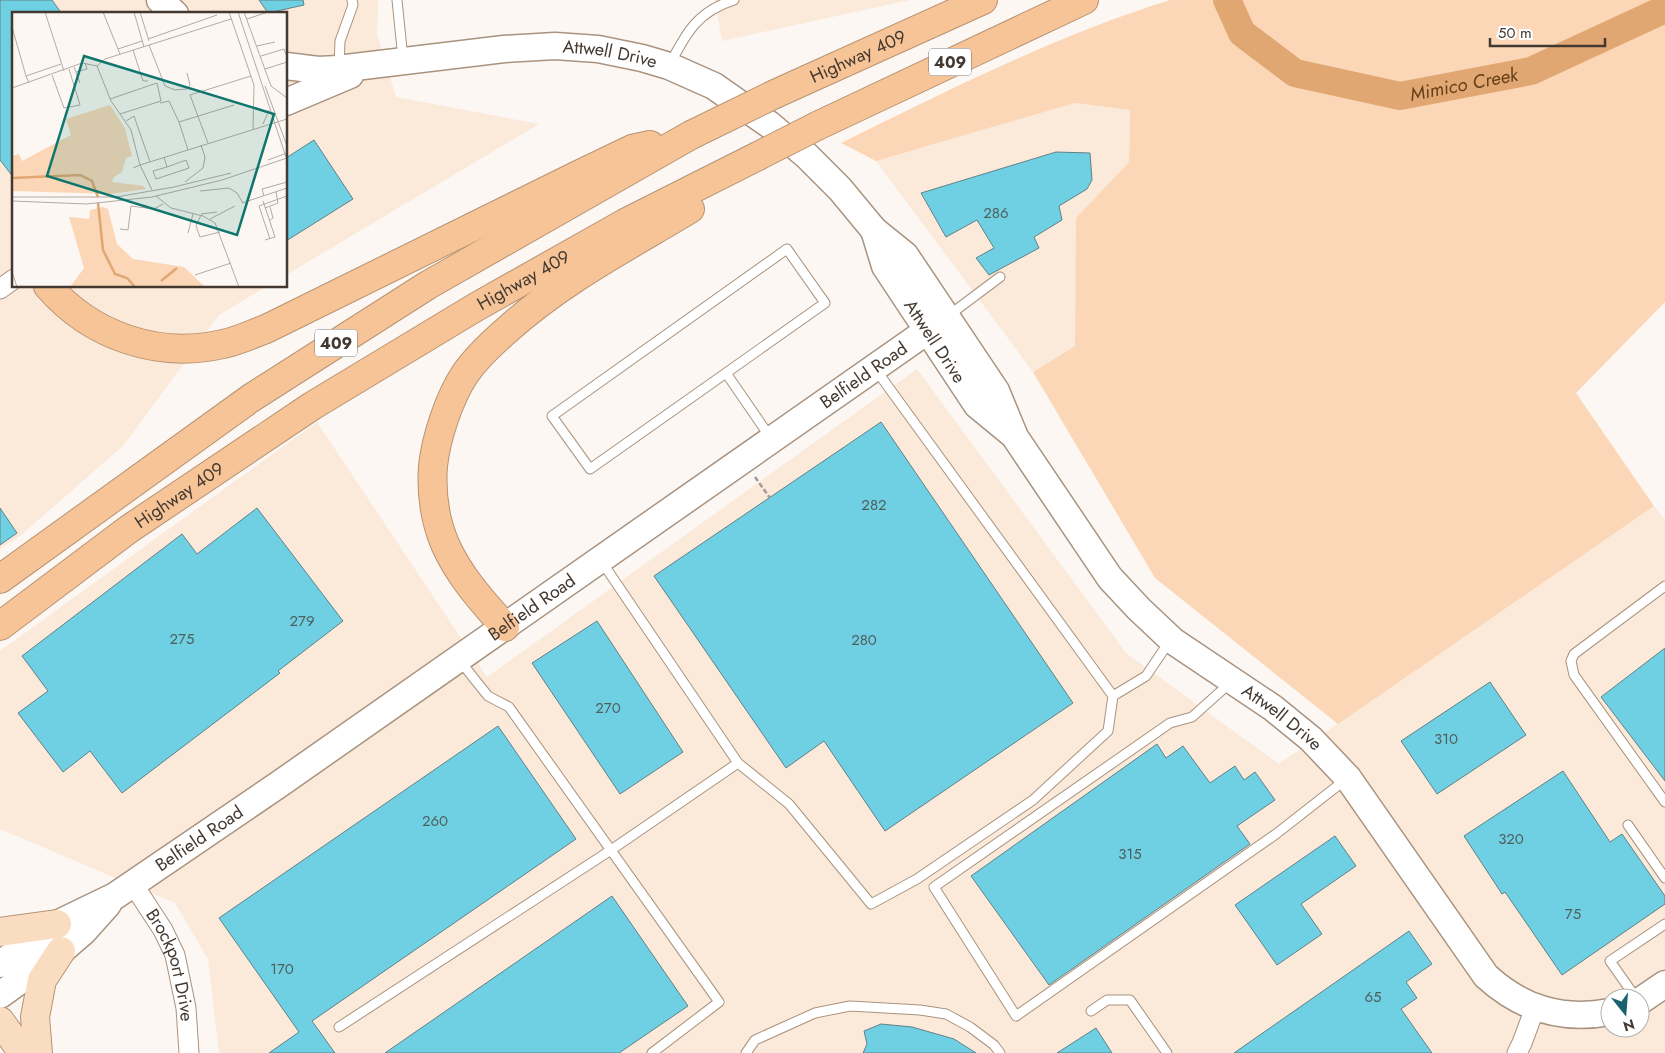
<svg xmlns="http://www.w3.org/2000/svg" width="1665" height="1053" viewBox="0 0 1665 1053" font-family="Jost,sans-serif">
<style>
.built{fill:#fbe9d9;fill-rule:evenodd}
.green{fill:#fbd7b7}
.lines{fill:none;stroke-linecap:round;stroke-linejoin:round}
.river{stroke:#e0a773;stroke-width:28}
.building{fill:#6fd0e3;stroke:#618188}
.lane-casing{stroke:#a9937f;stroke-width:11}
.street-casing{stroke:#a9937f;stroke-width:21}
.secondary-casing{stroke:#a9937f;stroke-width:29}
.primary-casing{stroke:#b79373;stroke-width:30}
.highway-casing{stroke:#b79373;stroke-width:30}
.path{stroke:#a19a94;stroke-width:2.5;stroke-dasharray:5 2.5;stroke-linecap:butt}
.lane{stroke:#fff;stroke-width:9}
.street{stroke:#fff;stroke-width:19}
.secondary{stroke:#fff;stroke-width:26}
.primary{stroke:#fadcc1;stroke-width:28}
.highway{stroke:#f6c497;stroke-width:28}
.highway-bridge-casing{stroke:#b79373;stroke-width:30;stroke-linecap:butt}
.highway-bridge{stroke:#f6c497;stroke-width:28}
.labels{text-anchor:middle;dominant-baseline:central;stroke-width:4.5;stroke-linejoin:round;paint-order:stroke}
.number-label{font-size:15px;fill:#4e5f5e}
.shield{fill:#fff;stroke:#7b746f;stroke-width:1}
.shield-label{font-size:16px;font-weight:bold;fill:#433931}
.street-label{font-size:18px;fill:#433931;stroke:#fff}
.water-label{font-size:19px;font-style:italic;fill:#653f18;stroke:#fff}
.inset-river{fill:none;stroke:#e0a773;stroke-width:2.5}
.inset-road{fill:none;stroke:#b2aba5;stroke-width:1}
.view{fill:#0f766e;fill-opacity:0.15;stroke:#0f766e;stroke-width:2.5}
.inset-edge{fill:none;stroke:#433931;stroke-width:2.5}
</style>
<rect width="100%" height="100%" fill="#fcf7f3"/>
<path class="built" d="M0,0H378L377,35L396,97L539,124L286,275V14H14V286H267L219,315L124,445L20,536L0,549Z
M715,0H910L722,41Z
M1075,103L1130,110L1129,162L1076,218L1075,346L1033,372L876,161Z
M917,369L1126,653L1279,764L1654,506L1665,520V1053H219L208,959L175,903L0,829V651L317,422L487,677ZM1610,998H1640V1028H1610Z"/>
<path class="green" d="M1170,0H1665V302L1576,393L1654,506L1338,724L1155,578L1033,372L1075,346L1076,218L1129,162L1130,110L1075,103L876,161L841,143C947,91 1057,35 1170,0Z"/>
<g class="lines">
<path class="river" id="s1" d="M1227,0L1242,33L1295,73L1400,96L1531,71L1665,9"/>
</g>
<path class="building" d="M0,0H52L62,14H14V178L0,160Z
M259,0H303L304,5L268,13Z
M314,140L353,199L286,241V158Z
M1056,152L1090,153L1092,180L1087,189L1059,206L1062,220L1034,237L1039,248L989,275L976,258L994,248L977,220L946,237L921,193Z
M881,422L1073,703L885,831L824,741L786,768L654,576Z
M0,508L17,533L0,545Z
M257,508L343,621L278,671L280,673L122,793L90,751L63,772L18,713L48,691L22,656L182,534L197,554Z
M597,621L683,752L620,794L532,663Z
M1665,648V781L1601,697Z
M1490,682L1526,735L1437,794L1401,741Z
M498,726L576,839L312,1021L335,1053H269L299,1032L219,918Z
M1157,744L1166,758L1183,746L1210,783L1235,766L1244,780L1255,772L1275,800L1237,826L1250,844L1049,985L971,876Z
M1563,771L1610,842L1622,834L1665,896V904L1562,975L1505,892L1502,894L1464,836Z
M1335,836L1356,866L1301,904L1322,934L1277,965L1235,905Z
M612,896L688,1006L619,1053H385Z
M1409,931L1432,964L1406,982L1417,998L1401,1009L1432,1053H1234Z
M881,1024L912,1027L954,1039L976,1053H863L867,1044L864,1031Z
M1096,1028L1112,1053H1057Z"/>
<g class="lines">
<defs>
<path id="lane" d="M397,0L403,59
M670,64C686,33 698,11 734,0
M339,67L340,41L353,5L352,0
M948,316L1000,277
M876,370L1113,696L1146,676L1169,642
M726,373L590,469L552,416L787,249L825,303L726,373L770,437
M1665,586L1574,654L1571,661L1574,675L1665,802
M460,661L488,696L509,707L719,1002L652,1053
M1230,683L1192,717L1170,723L934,887L1016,1016L1276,834L1345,780
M738,763L789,804L871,904L917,879L1033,800L1108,731L1113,696
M1628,825L1665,878
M1636,998L1610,961L1665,924
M1091,1011L1107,1000H1130L1167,1053
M339,1027L611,850L738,763L602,562
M746,1053L755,1040L815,1013L850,1006L920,1010L946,1014L970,1027L994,1045L1000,1053"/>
<g id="street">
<path d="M0,289L14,279"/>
<path id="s2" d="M133,884L163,930L175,955L186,1008L189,1053"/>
<path d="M1517,1053L1522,1043L1535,1008"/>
</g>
<g id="secondary">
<path d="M160,0L175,14"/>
<path id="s3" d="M286,66L318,70L338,69L504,49L555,46L598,49L642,58L669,66L714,86L770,125L807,156L840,189L874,230L905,255L996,391L1015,437L1110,578L1139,609L1173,641L1273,708L1311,739L1348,778L1486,976C1522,1009 1562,1021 1610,1012"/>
<path d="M286,102L350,75"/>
<path id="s4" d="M874,230L885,266L977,405L1011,433"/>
<path id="s5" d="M0,964L57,924L115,896L278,785L947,317"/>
<path d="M0,995L61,951L83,932L108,904"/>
<path d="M1640,1001L1665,984"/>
</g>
<path id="primary" d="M0,932L57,924
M0,1021L23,1053
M38,1053L35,1017L42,980L61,951"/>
<g id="highway">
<path id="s6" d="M775,94L983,0"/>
<path d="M817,126L1084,0"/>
<path d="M48,286C91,336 158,359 223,344C238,341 252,334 266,329L578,175L632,149L650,145"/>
<path d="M0,579L251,398L428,285L691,135"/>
<path id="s7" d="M0,626L129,529L312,406L476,307L625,223L758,156"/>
<path d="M505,627C482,601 459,576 445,544C434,518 431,494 433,466C436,438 449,398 465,374C476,358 492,343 507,330C561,281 627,247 690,209"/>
</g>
</defs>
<use href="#lane" class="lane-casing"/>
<use href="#street" class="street-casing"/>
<use href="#secondary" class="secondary-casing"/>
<use href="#primary" class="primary-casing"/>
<use href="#highway" class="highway-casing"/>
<path class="path" d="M755,477L770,498"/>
<use href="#lane" class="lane"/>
<use href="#street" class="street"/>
<use href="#secondary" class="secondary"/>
<use href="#primary" class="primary"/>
<use href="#highway" class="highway"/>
<defs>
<path id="highway-bridge" d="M691,135L775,94
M758,156L817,126"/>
</defs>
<use href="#highway-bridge" class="highway-bridge-casing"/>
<use href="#highway-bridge" class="highway-bridge"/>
</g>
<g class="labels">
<g class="number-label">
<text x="996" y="213">286</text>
<text x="874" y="505">282</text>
<text x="302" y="621">279</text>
<text x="182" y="639">275</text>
<text x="864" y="640">280</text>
<text x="608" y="708">270</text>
<text x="1446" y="739">310</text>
<text x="435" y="821">260</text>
<text x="1511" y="839">320</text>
<text x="1130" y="854">315</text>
<text x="1573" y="914">75</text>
<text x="282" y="969">170</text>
<text x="1373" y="997">65</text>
</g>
<g class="shield">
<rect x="929" y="48.5" width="42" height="27" rx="4"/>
<rect x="315" y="329.5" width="42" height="27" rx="4"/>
</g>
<g class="shield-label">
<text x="950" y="62">409</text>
<text x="336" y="343">409</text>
</g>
<g class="street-label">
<text stroke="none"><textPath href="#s3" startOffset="326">Attwell Drive</textPath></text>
<text stroke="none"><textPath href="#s6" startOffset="91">Highway 409</textPath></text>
<text stroke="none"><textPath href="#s7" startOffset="628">Highway 409</textPath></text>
<text stroke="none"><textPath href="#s4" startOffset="128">Attwell Drive</textPath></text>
<text stroke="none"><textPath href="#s5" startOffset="1046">Belfield Road</textPath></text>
<text stroke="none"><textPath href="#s7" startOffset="222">Highway 409</textPath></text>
<text stroke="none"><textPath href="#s5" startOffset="641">Belfield Road</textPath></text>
<text stroke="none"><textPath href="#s3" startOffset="1298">Attwell Drive</textPath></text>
<text stroke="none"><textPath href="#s5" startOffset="236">Belfield Road</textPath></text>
<text stroke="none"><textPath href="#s2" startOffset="91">Brockport Drive</textPath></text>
</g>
<g class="water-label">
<text stroke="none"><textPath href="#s1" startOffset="275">Mimico Creek</textPath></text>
</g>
</g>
<g transform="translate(12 12)">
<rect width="275" height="275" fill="#fcf7f3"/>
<path d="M98,93L113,116L120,144L114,146L110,160L102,165L100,170L131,174L134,177L98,182L0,179V144L7,142L10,149L59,123L54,107ZM91,195L96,197L105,232L121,247L172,255L193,275H58L72,256L57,205L77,207L78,198Z" fill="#fbd7b7"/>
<path class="inset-river" d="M0,166L68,163L80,169L86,185M86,191L91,238L103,262L115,266L123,275M149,269L165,256"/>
<path class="inset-road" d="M33,0L52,59M91,0L108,42M122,0L132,35M128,0L137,29M217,0L242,73L241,117M226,0L274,145M232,0L259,74L275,86M235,7L256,0M0,15L14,64M136,27L205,3M137,33L153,74L163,78L175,77L178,73L175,61M245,34L263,30M106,37L130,29M121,38L131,69H136M249,44L272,37L275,45M85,54L93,47L219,7M62,55L68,71M253,57L275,50M64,60L75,57L73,51M40,63L52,96L68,93L57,57M17,71L14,64L49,52M253,74L275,134M0,76L70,51L85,54L99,89L119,118L128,153L275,107M98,87L145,71L149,89L108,102M148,91L157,89L167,110M114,109L122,104L138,150M251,112L257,98M196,131L178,83L239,64M176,138L167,110L222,93M152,145L155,155L141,159L144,167L177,156L174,148L155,155M256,148L275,141M121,156L128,153L140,178M173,170L191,156L193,145L189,133M188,179L217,176L225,181L231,191M144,184L159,196L191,204L203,211L227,275M252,184L250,177L275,170M0,185H104L162,175L219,161M0,189L75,192L140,185L210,168L275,146M251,189L263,225L253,228M230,191L275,176M253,196L266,191L264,180M189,202L205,200M189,203L184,214L188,225L208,220M198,207L223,194M257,209L261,206L258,195M108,217L116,218L119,194L142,197L151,192M176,221L181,202M258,227L247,194L275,184M0,260L5,275M183,263L219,251"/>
<path class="view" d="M72,44L262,102L225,223L35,164Z"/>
<rect width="275" height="275" class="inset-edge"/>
</g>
<g transform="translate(1625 1013) rotate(163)"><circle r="24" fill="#ffffff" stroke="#b4b0ad"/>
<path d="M0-4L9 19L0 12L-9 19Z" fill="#196370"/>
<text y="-8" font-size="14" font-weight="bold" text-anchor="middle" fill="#433931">N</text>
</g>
<path d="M1490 38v8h115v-8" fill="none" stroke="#433931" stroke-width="2.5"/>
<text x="1498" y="38" font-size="15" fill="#433931" stroke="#ffffff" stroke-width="4" paint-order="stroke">50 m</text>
</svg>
